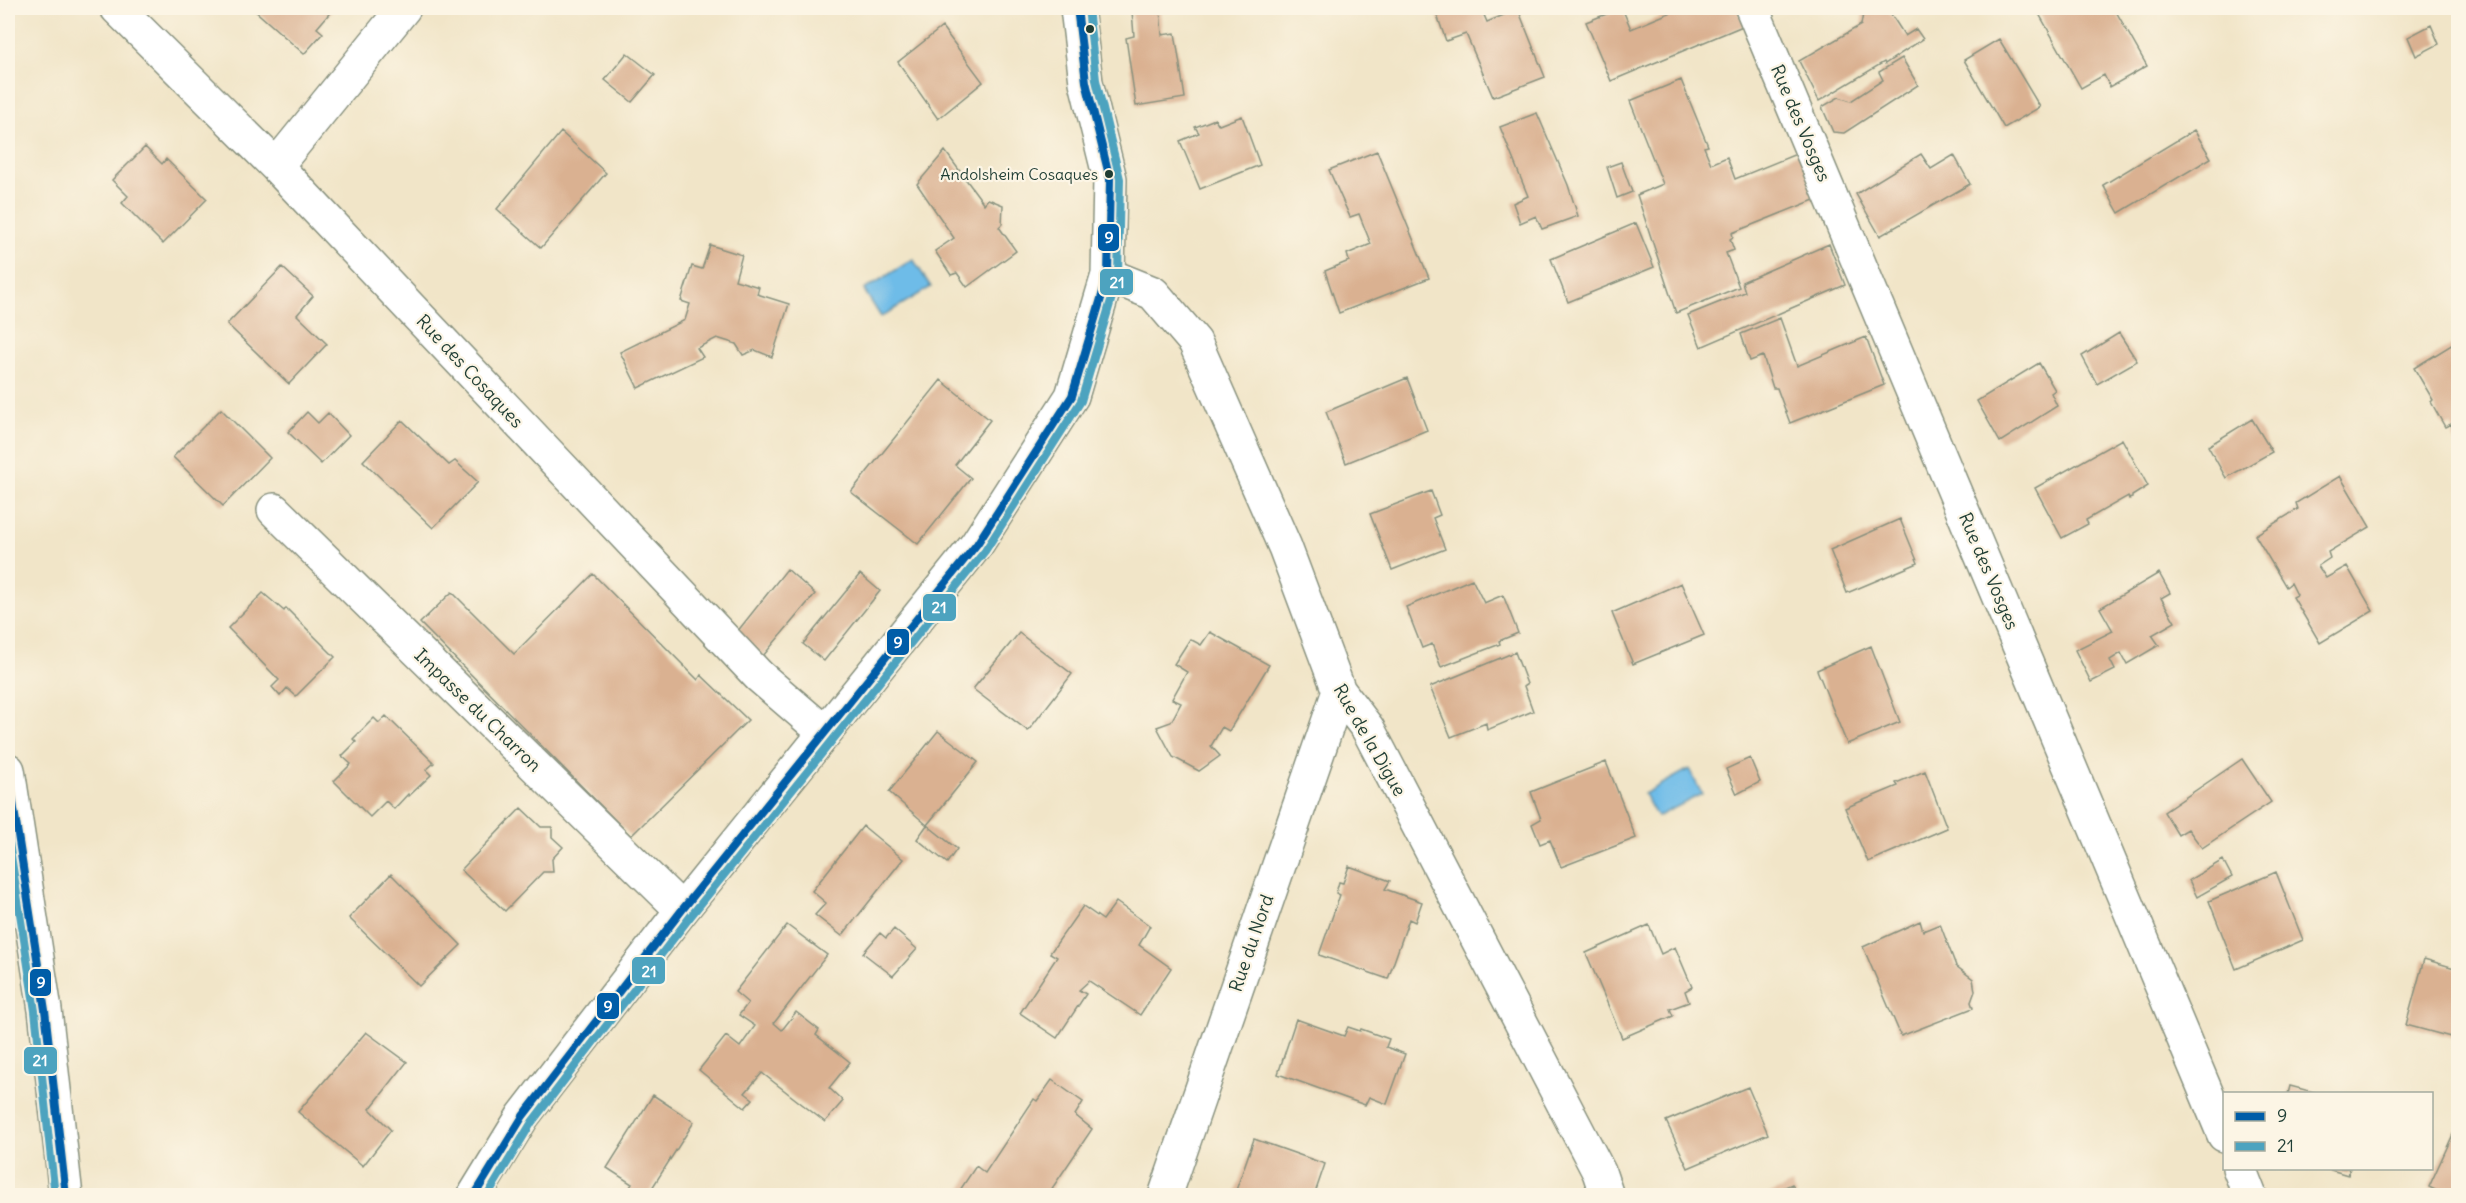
<svg xmlns="http://www.w3.org/2000/svg" width="2466" height="1203" viewBox="0 0 2466 1203" font-family="Delius,sans-serif">
<style>
.water{fill:#6ebce8;stroke:#467c8e;stroke-width:1.5}
.building{fill:#dab191}
.lines{fill:none;stroke-linecap:round;stroke-linejoin:round}
.minor-casing{stroke:#88917e;stroke-width:36}
.major-casing{stroke:#88917e;stroke-width:36}
.minor{stroke:#fff;stroke-width:33}
.major{stroke:#fff;stroke-width:33}
.bus-1-casing{stroke:#fcf5e5;stroke-width:12}
.bus-2-casing{stroke:#fcf5e5;stroke-width:12}
.bus-1{stroke:#005da8;stroke-width:8}
.bus-2{stroke:#4da3bf;stroke-width:8}
.bus-dot{fill:#1f3d34;stroke:#fcf5e5;stroke-width:2}
.labels{text-anchor:middle;dominant-baseline:central;stroke-width:4.5;stroke-linejoin:round;paint-order:stroke}
.bus-label{font-size:16px;fill:#1f3d34;stroke:#fcf5e5;text-anchor:end}
.street-label{font-size:18px;fill:#1f3d34;stroke:#fcf5e5}
.line-badge{stroke:#fcf5e5;stroke-width:2}
.badge-label{font-size:16px;text-anchor:middle;font-weight:bold;fill:#fff}
</style>
<rect width="100%" height="100%" fill="#fcf5e5"/>
<filter id="ink" filterUnits="userSpaceOnUse"><feTurbulence type="fractalNoise" baseFrequency=".0167" numOctaves="2"/><feDisplacementMap in="SourceGraphic" scale="12" xChannelSelector="R" yChannelSelector="G"/><feConvolveMatrix kernelMatrix="1 2 1 2 8 2 1 2 1" color-interpolation-filters="sRGB"/></filter>
<filter id="wash" filterUnits="userSpaceOnUse"><feTurbulence type="fractalNoise" baseFrequency=".008" numOctaves="4" result="noise"/><feDisplacementMap in="SourceGraphic" scale="24" xChannelSelector="R" yChannelSelector="G"/><feGaussianBlur stdDeviation="1.35" result="paint"/><feColorMatrix in="noise" values="0 0 0 0 0 0 0 0 0 0 0 0 0 0 0 0 0 1.4 0 .05"/><feComposite in="paint" operator="in"/></filter>
<g filter="url(#wash)">
<rect width="100%" height="100%" fill="#f1e5c8"/>
<path class="water" d="M913,259L931,287L881,317L864,290Z
M1689,769L1702,794L1657,817L1644,794Z"/>
<g id="blocks">
<path class="building" d="M252,8H334L317,28L323,33L304,54Z
M1448,8H1481L1487,22L1518,9L1545,77L1493,97L1466,34L1446,41L1436,12Z
M1622,8L1631,29L1681,8H1737L1745,25L1611,81L1586,22Z
M1864,8H1887L1905,36L1916,29L1923,39L1885,64L1884,62L1819,101L1799,61L1861,25Z
M2046,8H2114L2147,66L2110,87L2104,75L2081,88L2038,12Z
M1160,9L1162,35L1175,33L1185,98L1136,106L1126,38L1134,36L1132,11Z
M2431,25L2439,44L2416,56L2408,37Z
M942,27L983,82L938,119L898,62Z
M1999,39L2040,107L2004,128L1964,60Z
M627,53L655,75L632,102L605,80Z
M1902,58L1918,85L1844,133L1833,132L1822,107L1839,97L1851,101L1883,80L1879,72Z
M1681,80L1708,146L1704,147L1711,164L1727,157L1735,179L1801,152L1819,198L1732,233L1733,237L1730,239L1734,250L1726,253L1739,287L1676,313L1637,195L1663,184L1630,101Z
M1537,113L1568,185L1578,216L1542,229L1536,216L1520,223L1513,203L1528,196L1500,127Z
M1242,116L1260,165L1200,189L1180,141L1199,133L1195,127L1215,119L1219,125Z
M2194,130L2211,158L2119,213L2103,185Z
M561,132L606,173L541,248L497,209Z
M145,147L162,164L166,159L207,199L163,244L122,203L128,196L112,180Z
M945,151L984,204L988,199L1003,205L1002,224L999,227L1016,251L967,287L957,273L951,275L935,251L954,238L917,184Z
M1377,151L1429,278L1339,313L1325,271L1349,261L1347,254L1371,244L1359,214L1350,217L1329,170Z
M1921,154L1931,169L1954,155L1970,184L1880,236L1856,194Z
M1621,162L1632,192L1617,198L1607,167Z
M1636,223L1654,267L1568,302L1551,259Z
M1829,244L1845,285L1701,347L1688,315L1745,292L1742,282Z
M710,245L742,255L735,280L759,287L757,294L789,304L772,357L755,350L743,355L736,344L717,338L697,348L703,357L638,388L620,352L685,320L690,304L681,301L692,266L702,269Z
M282,267L313,296L297,315L327,344L289,384L227,324Z
M1780,318L1797,366L1866,337L1884,385L1790,423L1777,388H1773L1763,356L1750,361L1741,334Z
M2119,333L2137,361L2097,384L2082,356Z
M2453,344L2458,353V448L2452,437L2455,434L2451,424L2445,427L2431,402L2433,400L2414,368Z
M2039,363L2055,390L2051,393L2057,406L2000,442L1977,401Z
M1407,378L1427,430L1346,463L1326,412Z
M941,380L990,420L955,465L971,478L918,544L851,492Z
M221,409L270,458L223,506L173,457Z
M307,412L318,423L328,413L349,435L321,464L288,432Z
M2252,419L2272,452L2226,478L2208,446Z
M402,420L449,465L455,461L478,482L433,528L363,461Z
M2122,439L2148,486L2132,496V498L2129,499L2128,496L2086,520L2088,524L2062,538L2035,488Z
M2340,476L2370,527L2328,552L2330,558L2318,566L2326,578L2347,566L2373,611L2320,643L2293,597L2297,595L2291,583L2286,587L2255,535L2298,509L2296,503Z
M1431,491L1440,515L1433,518L1445,549L1392,570L1370,514Z
M1900,519L1918,563L1847,593L1830,550Z
M787,569L815,594L763,656L737,632Z
M2159,573L2170,593L2161,598L2175,622L2152,635L2159,645L2127,664L2121,653L2110,660L2115,670L2091,682L2075,650L2113,631L2100,608Z
M593,574L698,680L701,675L748,720L631,836L420,623L452,592L514,654Z
M860,574L880,591L824,661L803,644Z
M1472,579L1484,603L1503,595L1518,633L1499,641L1500,644L1441,667L1432,644L1422,648L1406,607Z
M1681,583L1704,635L1633,664L1612,613Z
M263,593L284,611L286,608L335,657L296,696L287,688L280,696L272,687L279,680L228,628Z
M1210,632L1269,665L1229,731L1222,727L1211,746L1220,756L1199,771L1173,757L1157,727L1171,722L1181,703L1172,699L1187,672L1174,664L1190,639L1201,645Z
M1019,633L1072,674L1028,731L973,689Z
M1871,646L1900,722L1847,744L1817,670Z
M1515,652L1527,684L1524,686L1533,711L1487,730L1486,723L1451,737L1430,687Z
M386,716L434,763L426,770L431,775L409,796L408,794L394,809L386,801L370,817L334,781L351,764L342,756L356,742L353,739L374,718L379,723Z
M938,731L978,762L927,825L957,849L947,863L917,839L927,825L889,792Z
M1750,758L1760,782L1737,794L1726,769Z
M2242,759L2271,802L2202,848L2188,829L2178,835L2164,812Z
M1606,762L1636,838L1561,867L1550,840L1540,844L1532,824L1541,819L1531,792Z
M1925,771L1947,828L1868,862L1845,808L1898,786L1896,783Z
M521,808L541,827H552V837L563,847L552,859L553,872H543L505,911L461,870Z
M863,826L903,859L842,936L815,915L826,903L812,891Z
M2223,860L2232,877L2197,897L2189,880Z
M1349,866L1390,881L1385,889L1422,902L1415,922L1409,919L1388,979L1319,955L1340,895L1336,893L1339,882L1343,883Z
M2276,872L2303,940L2236,969L2209,901Z
M391,874L461,945L419,986L349,918Z
M1116,902L1150,926L1139,945L1171,968L1140,1015L1089,981L1079,990L1086,994L1057,1038L1020,1013L1057,957L1050,953L1083,906L1103,920Z
M1920,921L1923,931L1940,924L1956,966L1973,979L1975,991L1971,1002L1973,1008L1901,1036L1863,947Z
M787,925L827,955L774,1023L782,1030L796,1012L819,1030L816,1035L850,1062L829,1088L843,1101L825,1122L762,1073L745,1093L753,1099L745,1108L699,1070L726,1036L740,1047L755,1026L739,1015L748,1003L735,992Z
M1649,925L1661,954L1675,947L1692,987L1685,991L1689,1002L1670,1009L1673,1016L1622,1038L1586,953Z
M894,929L917,949L893,976L863,953L880,933L886,938Z
M2424,959L2458,969V1039L2406,1025Z
M1296,1019L1344,1036L1348,1027L1360,1031L1361,1029L1389,1039L1386,1047L1405,1054L1387,1104L1369,1097L1365,1105L1278,1074Z
M366,1032L407,1062L370,1109L391,1130L363,1166L298,1112Z
M1052,1080L1083,1102L1075,1115L1092,1129L1047,1196H956L976,1166L985,1173L1034,1099L1037,1101Z
M2290,1086L2317,1093V1094H2288Z
M1748,1087L1768,1134L1688,1168L1666,1121Z
M653,1095L694,1122L647,1196H625L632,1184L607,1168Z
M2455,1130L2458,1132V1196H2447L2429,1187Z
M1254,1139L1325,1164L1314,1196H1234Z
M2324,1168H2350L2348,1175Z
M1792,1184L1797,1196H1765Z"/>
</g>
</g>
<g filter="url(#ink)">
<use href="#blocks" fill-opacity="0" stroke="#88917e" stroke-width="1.5"/>
<g class="lines">
<defs>
<path id="minor" d="M117,8L276,166L759,676L824,732
M1752,8L2224,1135
M276,166L404,8
M1108,275L1153,293L1195,342L1285,547L1339,691L1368,729L1599,1172L1607,1196
M274,510L682,910
M2239,1168L2250,1196
M474,1196L523,1116L682,910L977,544L1072,396L1108,275L1110,179L1086,82L1077,8
M1165,1196L1339,691"/>
<path id="major" d="M8,770L45,1010L66,1196"/>
</defs>
<use href="#minor" class="minor-casing"/>
<use href="#major" class="major-casing"/>
<use href="#minor" class="minor"/>
<use href="#major" class="major"/>
<defs>
<path id="bus-1" d="M8,770L45,1010L66,1196
M474,1196L523,1116L682,910L977,544L1072,396L1108,275L1110,179L1086,82L1077,8"/>
<path id="bus-2" d="M8,836L35,1011L55,1196
M487,1196L532,1122L690,917L985,551L1081,401L1118,277L1120,179L1096,80L1088,8"/>
</defs>
<use href="#bus-1" class="bus-1-casing"/>
<use href="#bus-2" class="bus-2-casing"/>
<use href="#bus-1" class="bus-1"/>
<use href="#bus-2" class="bus-2"/>
</g>
</g>
<g class="bus-dot">
<circle cx="1090" cy="29" r="5"/>
<circle cx="1109" cy="174" r="5"/>
</g>
<g class="labels">
<g class="bus-label">
<text x="1098" y="174">Andolsheim Cosaques</text>
</g>
<g class="street-label">
<text transform="translate(1801 123) rotate(67)">Rue des Vosges</text>
<text transform="translate(470 371) rotate(47)">Rue des Cosaques</text>
<text transform="translate(1989 571) rotate(67)">Rue des Vosges</text>
<text transform="translate(478 710) rotate(44)">Impasse du Charron</text>
<text transform="translate(1370 740) rotate(60)">Rue de la Digue</text>
<text transform="translate(1251 943) rotate(-71)">Rue du Nord</text>
</g>
</g>
<g class="line-badge">
<rect x="1097" y="223" width="23" height="29" rx="6" fill="#005da8"/>
<rect x="1099" y="268" width="35" height="28" rx="6" fill="#4da3bf"/>
<rect x="922" y="593" width="35" height="29" rx="6" fill="#4da3bf"/>
<rect x="886" y="628" width="24" height="28" rx="6" fill="#005da8"/>
<rect x="631" y="956" width="35" height="29" rx="6" fill="#4da3bf"/>
<rect x="29" y="968" width="23" height="29" rx="6" fill="#005da8"/>
<rect x="596" y="992" width="24" height="28" rx="6" fill="#005da8"/>
<rect x="23" y="1046" width="35" height="29" rx="6" fill="#4da3bf"/>
</g>
<g class="badge-label">
<text x="1109" y="243">9</text>
<text x="1117" y="288">21</text>
<text x="939" y="613">21</text>
<text x="898" y="648">9</text>
<text x="649" y="977">21</text>
<text x="41" y="988">9</text>
<text x="608" y="1012">9</text>
<text x="40" y="1066">21</text>
</g>
<rect width="2466" height="1203" fill="none" stroke="#fcf5e5" stroke-width="30"/>
<rect x="2223" y="1092" width="210" height="78" fill="#fcf5e5" stroke="#a4ab9e" stroke-width="1.5"/>
<rect x="2235" y="1112" width="30" height="9" fill="#005da8" stroke="#a4ab9e" stroke-width="1.5"/>
<text x="2277" y="1122" font-size="18" fill="#1f3d34">9</text>
<rect x="2235" y="1142" width="30" height="9" fill="#4da3bf" stroke="#a4ab9e" stroke-width="1.5"/>
<text x="2277" y="1152" font-size="18" fill="#1f3d34">21</text>
</svg>
